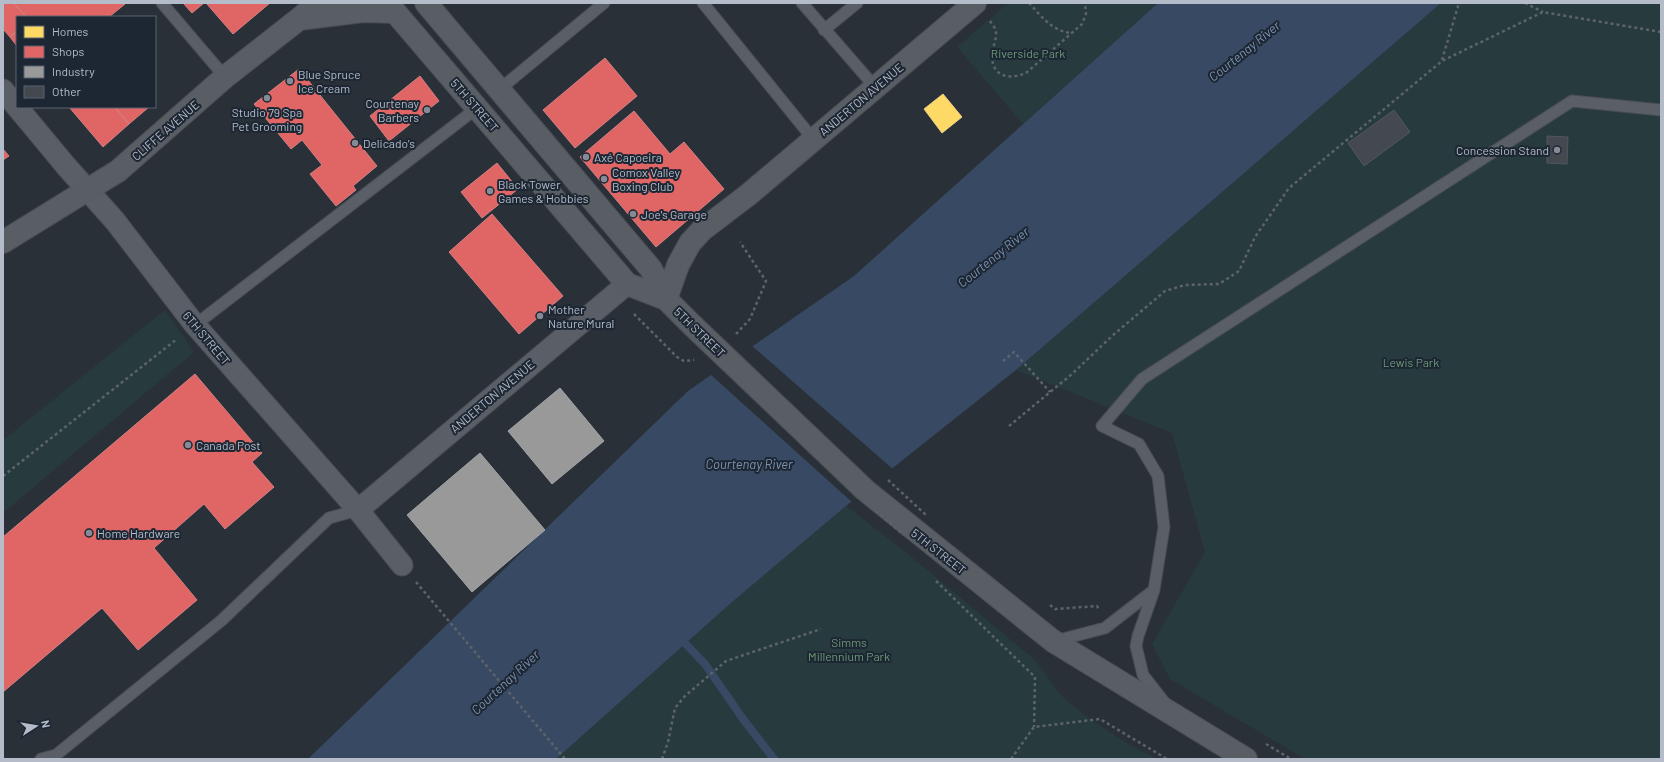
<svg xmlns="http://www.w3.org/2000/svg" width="1664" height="762" viewBox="0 0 1664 762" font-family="Barlow,sans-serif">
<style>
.green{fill:#273a3e}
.water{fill:#384963}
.pier{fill:#2a3038}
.homes{fill:#ffd966;stroke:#e8d084}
.shops{fill:#e06666;stroke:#d38084}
.industry{fill:#999;stroke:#a1a4a7}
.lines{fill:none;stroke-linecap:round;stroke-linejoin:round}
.stream{stroke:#384963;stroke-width:8}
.building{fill:#444950;stroke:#52575f}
.lane-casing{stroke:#484c53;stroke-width:13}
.street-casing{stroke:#484c53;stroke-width:23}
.secondary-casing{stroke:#484c53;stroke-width:24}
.path{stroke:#5d636a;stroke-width:2.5;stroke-dasharray:3 3;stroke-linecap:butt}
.lane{stroke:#5a5e66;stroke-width:11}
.street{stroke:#5a5e66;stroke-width:21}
.secondary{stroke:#595d64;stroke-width:22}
.secondary-bridge-casing{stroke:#484c53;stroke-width:24;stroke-linecap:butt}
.path-bridge{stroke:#5d636a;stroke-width:2.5;stroke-dasharray:3 3;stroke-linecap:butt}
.secondary-bridge{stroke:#595d64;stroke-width:22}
.poi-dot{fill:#848b96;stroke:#1d2633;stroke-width:1.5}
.labels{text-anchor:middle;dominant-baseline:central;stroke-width:4;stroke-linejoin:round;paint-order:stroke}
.park-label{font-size:12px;fill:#6b9a76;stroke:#1d2633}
.poi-label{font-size:12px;fill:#b4bcc9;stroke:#1d2633;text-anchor:start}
.street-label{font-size:12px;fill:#b4bcc9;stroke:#1d2633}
.water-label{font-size:13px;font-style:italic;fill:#7c92b1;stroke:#1d2633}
</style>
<rect width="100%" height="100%" fill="#2a3038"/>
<path class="green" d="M1008,3H1158L1023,124L957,47Z
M1441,3H1661V759H1305L1170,679L1152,644L1205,552L1172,433L1016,370Z
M165,310L194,352L3,513V440Z
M846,506C909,553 969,605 1030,656C1043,667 1050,683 1062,696C1074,710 1144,757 1161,759H556L731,603Z"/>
<path class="water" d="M1158,3H1441L1016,370L865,490L731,603L556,759H308L688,391L854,276Z"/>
<path class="pier" d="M751,345L894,470L853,503L710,374Z"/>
<path class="homes" d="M943,94L962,117L942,133L924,109Z"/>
<path class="shops" d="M3,3H17L15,4L26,17H17V31L10,37L3,29Z
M17,3H124L125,4L109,17H26L15,4Z
M183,3H204L192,13Z
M206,3H270L233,34Z
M17,31V46L10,37Z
M605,58L637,96L575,148L543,110Z
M299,69L377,166L353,186L356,190L336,206L310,174L322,165L302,140L291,149L254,104Z
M420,76L439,101L389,141L370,116Z
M69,107H115L129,124L103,147Z
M115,107H149L129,124Z
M634,111L670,154L684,142L724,189L656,247L580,157Z
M3,149L9,156L3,160Z
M497,163L518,189L482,218L461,192Z
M492,214L563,296L519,334L449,252Z
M195,374L262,453L252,462L274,487L225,529L204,504L154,548L197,600L138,650L102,608L3,692V537Z"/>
<path class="industry" d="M560,388L604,441L552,484L508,431Z
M480,453L545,530L472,592L407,515Z"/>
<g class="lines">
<path class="stream" d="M679,637L705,664L743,719L774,759"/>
</g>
<path class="building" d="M1394,110L1410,132L1364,166L1348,143Z
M1547,136L1568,137L1567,164L1547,163Z"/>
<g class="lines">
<defs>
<path id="lane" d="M162,3L225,77
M703,3L813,139
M802,3L875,87
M824,30L857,3
M500,89L604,3
M195,325L477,108
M1055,641L1105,628L1154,590
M1164,702L1143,675L1136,646L1138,636L1154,590L1164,527L1158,476L1139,444L1102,426L1142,379L1572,101L1661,110
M41,759L56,755L222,620L329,518L358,510"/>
<path id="street" d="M3,90L17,107
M17,107L66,166L115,221L195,325L358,510L402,565
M358,510L627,284"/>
<path id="secondary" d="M390,3L395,12L627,284L666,299
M426,3L651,269L666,299L692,325
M299,19L363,11L395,12
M3,242L118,171L225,77L299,19L318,3
M666,299L678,265L690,243L702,230L748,195L975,3
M865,490L1053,641L1246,759"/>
</defs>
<use href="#lane" class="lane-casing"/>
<use href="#street" class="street-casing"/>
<use href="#secondary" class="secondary-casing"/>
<path class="path" d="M1029,3C1041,16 1052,31 1071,33
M1525,3L1543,12
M990,21C992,24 995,27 996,32C997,39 992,48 992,56C992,77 1010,80 1026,73L1082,24L1086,14L1085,3
M1442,60L1459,3
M634,314L677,357L684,361L694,360
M736,334L750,319L766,281L740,242
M1003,361L1014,352L1050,392
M1009,426L1072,374L1112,336L1165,291L1185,285L1219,284L1239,271L1255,237L1289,188L1442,61L1543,12L1661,32
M3,476L177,339
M936,581L1035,677L1034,727
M416,582L565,759
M1050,605L1055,609L1097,606L1099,610
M1266,744L1291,759
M662,759L668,742L675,708L685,696L726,661L821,629
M1011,759L1034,727L1100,719L1167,759"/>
<use href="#lane" class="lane"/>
<use href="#street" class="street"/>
<use href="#secondary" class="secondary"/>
<defs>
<path id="secondary-bridge" d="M692,325L865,490"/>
</defs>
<use href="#secondary-bridge" class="secondary-bridge-casing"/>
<path class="path-bridge" d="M888,480L926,515
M876,511L904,535"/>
<use href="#secondary-bridge" class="secondary-bridge"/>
</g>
<g class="poi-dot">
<circle cx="290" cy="81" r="4"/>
<circle cx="267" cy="98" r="4"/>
<circle cx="427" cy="110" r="4"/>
<circle cx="355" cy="143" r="4"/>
<circle cx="1557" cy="150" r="4"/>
<circle cx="586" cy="157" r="4"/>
<circle cx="604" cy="179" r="4"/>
<circle cx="490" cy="191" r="4"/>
<circle cx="633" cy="214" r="4"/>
<circle cx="540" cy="316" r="4"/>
<circle cx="188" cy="445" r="4"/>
<circle cx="89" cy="533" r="4"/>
</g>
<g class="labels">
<g class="park-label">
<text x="1028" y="53">Riverside Park</text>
<text x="1411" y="362">Lewis Park</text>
<text x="849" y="642">Simms<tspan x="849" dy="14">Millennium Park</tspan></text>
</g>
<g class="poi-label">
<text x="298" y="74">Blue Spruce<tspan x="298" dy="14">Ice Cream</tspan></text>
<text x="419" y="103" text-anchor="end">Courtenay<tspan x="419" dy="14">Barbers</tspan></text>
<text x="267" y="112" text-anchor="middle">Studio 79 Spa<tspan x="267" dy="14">Pet Grooming</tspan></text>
<text x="363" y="143">Delicado's</text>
<text x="1549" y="150" text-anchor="end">Concession Stand</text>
<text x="594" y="157">Axé Capoeira</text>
<text x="612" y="172">Comox Valley<tspan x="612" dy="14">Boxing Club</tspan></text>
<text x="498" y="184">Black Tower<tspan x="498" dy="14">Games &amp; Hobbies</tspan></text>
<text x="641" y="214">Joe's Garage</text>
<text x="548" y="309">Mother<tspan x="548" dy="14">Nature Mural</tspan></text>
<text x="196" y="445">Canada Post</text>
<text x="97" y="533">Home Hardware</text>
</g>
<g class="street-label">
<text transform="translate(861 99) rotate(-40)">ANDERTON AVENUE</text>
<text transform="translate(475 105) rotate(49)">5TH STREET</text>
<text transform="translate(165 130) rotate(-41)">CLIFFE AVENUE</text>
<text transform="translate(700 332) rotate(44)">5TH STREET</text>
<text transform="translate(207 338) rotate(50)">6TH STREET</text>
<text transform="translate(492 396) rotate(-40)">ANDERTON AVENUE</text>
<text transform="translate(939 551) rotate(38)">5TH STREET</text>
</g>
<g class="water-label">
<text transform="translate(1244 51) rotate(-39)">Courtenay River</text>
<text transform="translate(993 257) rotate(-39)">Courtenay River</text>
<text x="749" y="464">Courtenay River</text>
<text transform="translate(505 682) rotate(-43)">Courtenay River</text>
</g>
</g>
<rect width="1664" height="762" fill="none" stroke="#b4bcc9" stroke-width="8"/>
<rect x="16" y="16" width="140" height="92" fill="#1d2633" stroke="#59626f"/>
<rect x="24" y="26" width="20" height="12" fill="#ffd966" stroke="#59626f"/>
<text x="52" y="36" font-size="12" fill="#b4bcc9">Homes</text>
<rect x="24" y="46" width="20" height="12" fill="#e06666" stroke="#59626f"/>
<text x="52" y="56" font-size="12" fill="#b4bcc9">Shops</text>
<rect x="24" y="66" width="20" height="12" fill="#999999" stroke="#59626f"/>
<text x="52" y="76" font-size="12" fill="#b4bcc9">Industry</text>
<rect x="24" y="86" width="20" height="12" fill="#444950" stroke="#59626f"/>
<text x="52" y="96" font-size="12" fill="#b4bcc9">Other</text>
<g transform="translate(36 726) rotate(78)" stroke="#1d2633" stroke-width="3" paint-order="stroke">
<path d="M0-3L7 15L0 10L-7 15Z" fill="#b4bcc9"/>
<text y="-6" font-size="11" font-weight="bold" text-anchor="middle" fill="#b4bcc9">N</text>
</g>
</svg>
